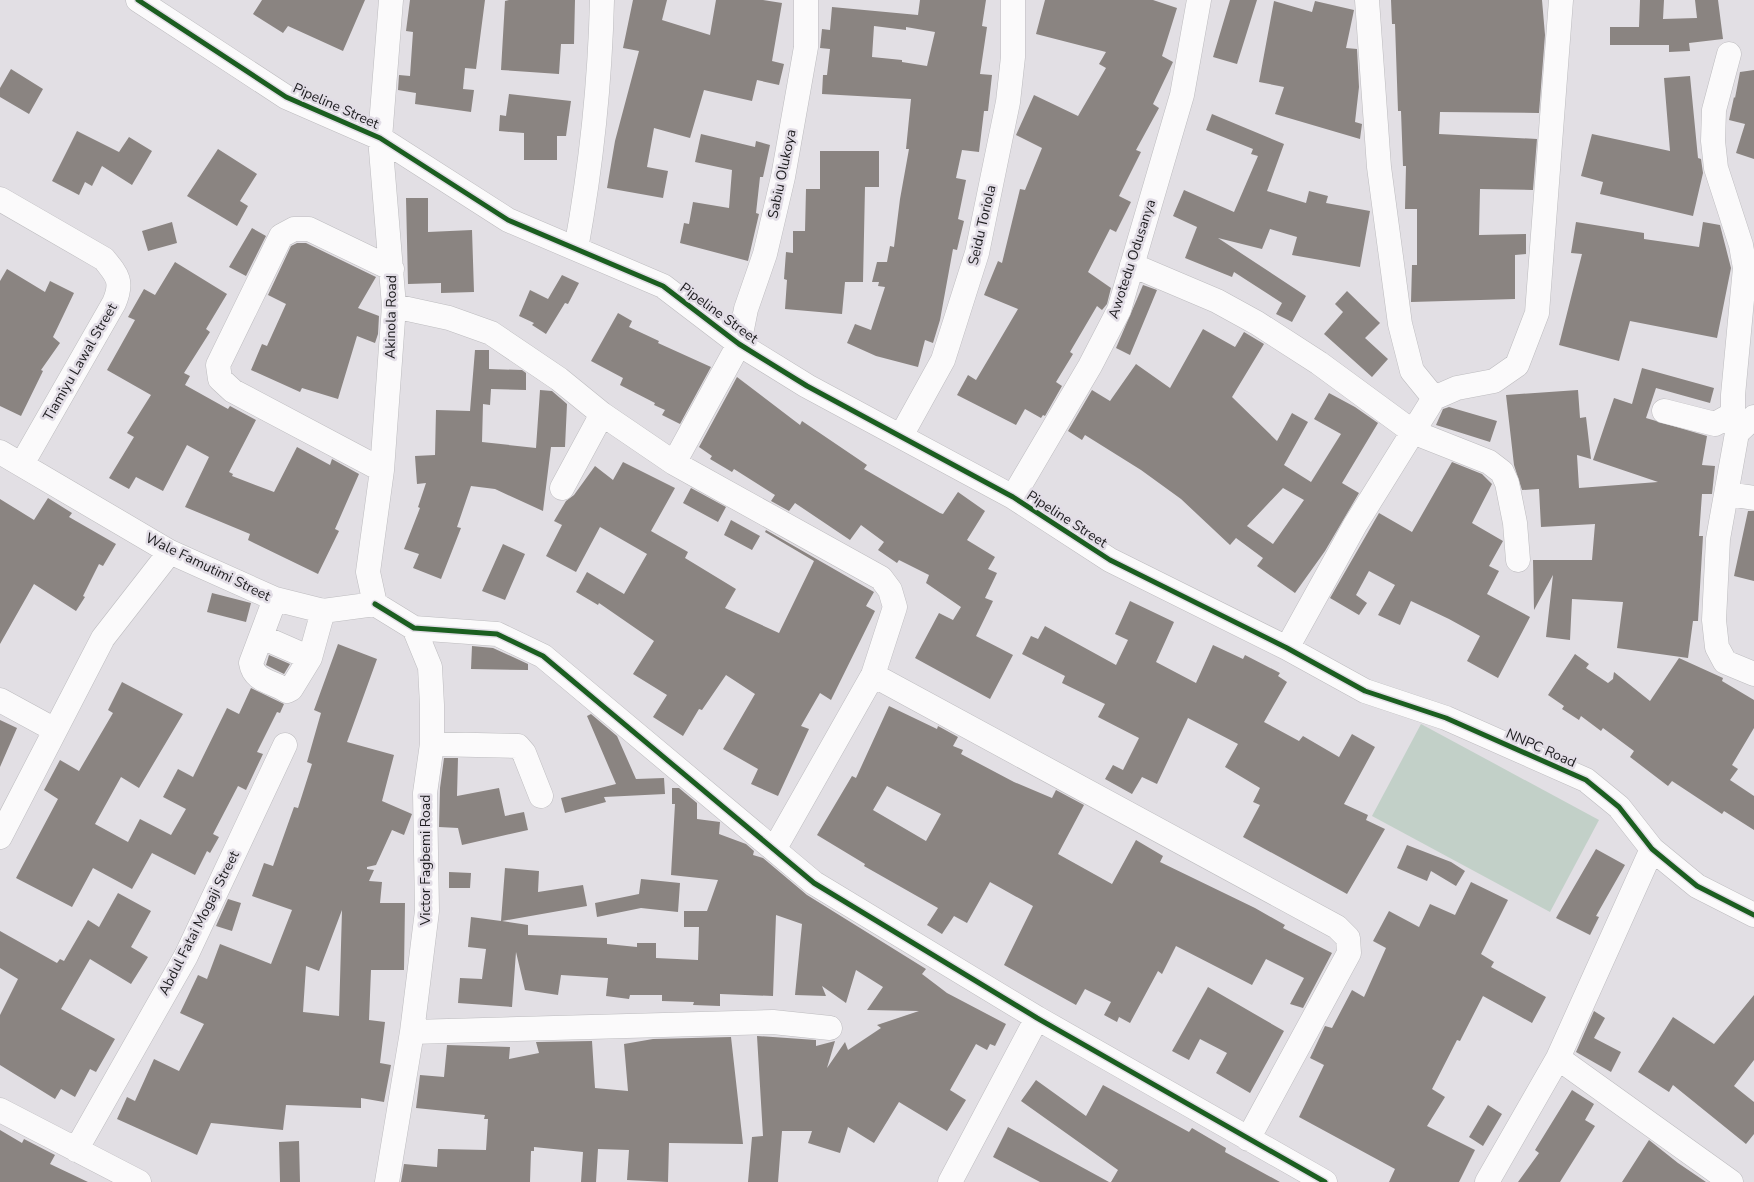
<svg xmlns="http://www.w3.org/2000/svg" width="1754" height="1182" viewBox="0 0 1754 1182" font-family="'Nunito Sans',sans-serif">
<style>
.green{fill:#c2d0c8}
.building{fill:#8a8481;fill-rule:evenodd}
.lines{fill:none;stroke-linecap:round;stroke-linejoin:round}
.minor-casing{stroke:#bdbcbf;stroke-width:25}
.minor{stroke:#fbfafb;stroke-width:24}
.cycleway-casing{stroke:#e2dde6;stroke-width:8}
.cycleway{stroke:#1b5e20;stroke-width:5}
.labels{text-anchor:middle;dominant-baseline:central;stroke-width:5;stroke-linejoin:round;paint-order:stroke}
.street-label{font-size:14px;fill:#1d1c1f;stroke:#e2dde6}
</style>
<rect width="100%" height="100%" fill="#e2dfe4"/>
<path class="green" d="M1421,724L1599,820L1550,912L1372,816Z"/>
<path class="building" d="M262,0H365L343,51L288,26L283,33L253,14Z
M410,0H485L476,69L465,68L463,89L474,90L471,112L415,104L416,93L398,90L399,75L410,76L413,32L406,31Z
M509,0H575L574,44H561L559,74L501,70L505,1Z
M633,0H667L662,20L710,35L716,0H763L782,3L772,61L784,64L779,85L757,80L752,101L704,90L690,138L654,128L647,167L668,171L663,198L607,188L615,141L639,51L623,48Z
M920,0H986L982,26L987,27L980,74L992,75L988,111H984L979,152L962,150L956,178L966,180L958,219L964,221L957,250L953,249L940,320L933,343L925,340L918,367L876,356L847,343L855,324L871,330L885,287L878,286L879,282H872L877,262H887L890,246L894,247L900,199L909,149H906L911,99L822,94L823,75H827L830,49L820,48L822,29L830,30L832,7L918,15ZM874,26L906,30V27L935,32L927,66L902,62V60L872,57Z
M1045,0H1153L1177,8L1162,56L1173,62L1153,104L1159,108L1136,150L1141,152L1119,196L1131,202L1116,232L1110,229L1088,272L1111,288L1107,304L1102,310L1097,306L1070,352L1073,354L1056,382L1062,386L1045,416L1043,415L1041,418L1025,409L1016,425L957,395L968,375L976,380L1018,309L984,295L998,261L1002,263L1020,189L1025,190L1042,148L1016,135L1034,95L1078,116L1106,68L1099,64L1106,52L1036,34Z
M1230,0H1257L1237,64L1213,57Z
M1391,0H1542L1545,35L1539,113L1440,112L1439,134L1537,139L1533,190L1480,189L1479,235L1526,234V254L1515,255V299L1411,302L1412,265H1417V209H1405L1406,166H1403L1401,111H1398L1395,24H1392Z
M1640,0H1664L1663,19L1697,18L1695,0H1718L1723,39L1689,43L1690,51L1669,52V45H1610V27H1639Z
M1274,1L1312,12L1315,1L1354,10L1346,48L1357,49L1359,87L1355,122L1362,124L1360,139L1275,114L1284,87L1259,82Z
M11,69L43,89L29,114L0,97V88Z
M1754,70V159L1736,153L1745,124L1729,120L1734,97L1735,98L1740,72Z
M1690,76L1698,158L1701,159L1703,173L1693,216L1600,194L1603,182L1581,176L1592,134L1670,151L1664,78Z
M509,94L571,101L566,136H557V160H524V133L499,131L500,115L506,116Z
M1212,114L1284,144L1267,191L1306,203L1309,191L1328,196L1326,203L1370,211L1360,267L1292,255L1297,237L1270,229L1262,249L1218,238L1306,296L1292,322L1276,314L1282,303L1234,272L1232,277L1185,258L1197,227L1173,216L1184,190L1234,212L1258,156L1251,154L1253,149L1206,130Z
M77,131L119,152L129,137L152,151L132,185L102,166L92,186L85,182L79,195L52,181Z
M701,134L755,147L756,141L770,145L763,177H760L756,213L759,214L748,261L680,243L684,223L689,224L693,202L729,208L732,170L695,162Z
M218,149L257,174L240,201L248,206L237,226L187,196Z
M820,151H879V187H865L863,282H845L842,314L785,309L787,280L784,279L786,252L793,253V231H805L806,189H820Z
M406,198H428V232L472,230L474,292L441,293V283L408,284Z
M172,222L177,243L148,251L142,231Z
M1576,222L1644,233V239L1699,247L1703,222L1720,225L1731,268L1717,338L1630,321L1619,361L1559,345L1582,254L1571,253Z
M252,228L266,236L246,276L229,267Z
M297,243H306L376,277L358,308L379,316L378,334L375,343L357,336L338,399L302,388L300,392L251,370L262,344L267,346L286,304L268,295L291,246Z
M175,262L227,294L206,329L210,332L184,373L190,376L185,385L228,409L230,406L256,420L229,472L233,474L232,476L274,492L297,447L330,465L332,459L359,474L335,529L339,531L318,574L248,540L250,534L185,507L209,457L187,445L163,491L136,477L129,489L109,478L134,437L127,433L151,395L107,370L135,320L128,317L144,289L155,295Z
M7,269L45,292L50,281L74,293L53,337L60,343L41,370L43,371L21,416L0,406V281Z
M562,275L579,283L568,304L565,303L546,334L532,325L534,323L519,316L530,290L548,299Z
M1143,285L1157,290L1130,355L1116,348Z
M1347,291L1380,323L1365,338L1388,359L1372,377L1324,334L1343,312L1335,304Z
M618,313L632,321L629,327L659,341L658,343L711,367L680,424L662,415L665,410L654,405L655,403L620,385L623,378L591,361Z
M1203,329L1235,347L1244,332L1264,344L1232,397L1277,441L1292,413L1308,422L1284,465L1311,482L1341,434L1314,419L1329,393L1355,407L1378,423L1342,483L1359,493L1325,551L1295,593L1257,566L1263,558L1236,538L1230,545L1181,499L1141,470L1085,435L1082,440L1068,431L1092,390L1110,401L1136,364L1170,388ZM1283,488L1304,500L1273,544L1247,526Z
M475,350H489V369L522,370L526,373V390L491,389L490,405L483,404L482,442L536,448L540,390L552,391L567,404L565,447H551L543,511L495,489L471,486L457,527L461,528L441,579L413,568L419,554L404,549L420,508L418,507L426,483L417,484L415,456L435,455L436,410L470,411Z
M1642,368L1714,388L1710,403L1656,388L1646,418L1707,436L1702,465L1715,466L1712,494H1702L1699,536H1703L1698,621H1693L1688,658L1617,648L1623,602L1572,599L1570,640L1546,637L1553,575L1534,610L1533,560H1592L1595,524L1541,527L1539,489L1522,490L1514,465L1506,395L1578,390L1580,418L1586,417L1591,459L1577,455L1579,488L1658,482L1593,460L1614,398L1632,404Z
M737,377L800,425L802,421L867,465L864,469L940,513L943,514L958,492L985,511L967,540L995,557L988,569L997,573L985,598L993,601L976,636L1013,655L990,699L915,658L939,613L953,620L961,607L926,583L929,575L899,560L897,563L878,550L884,542L861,525L850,540L795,503L789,511L771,501L775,495L734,469L732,472L710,459L712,456L699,447Z
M1449,407L1497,421L1490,442L1436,425L1443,409Z
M623,462L675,488L651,531L688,552L685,558L736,589L725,608L779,633L814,561L765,532L766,530L874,592L866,606L875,611L831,700L820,693L801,726L809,729L778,796L751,784L758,769L723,749L755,694L726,675L702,710L699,709L683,736L653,717L667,695L633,674L654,641L599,603L598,605L576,592L587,572L624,594L647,554L600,527L576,572L546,556L562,525L554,521L566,501L574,495L595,466L613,480Z
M1452,462L1482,474L1492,484L1472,523L1503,541L1489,566L1499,571L1487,594L1530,617L1498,678L1467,661L1480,636L1449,619L1411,601L1400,625L1378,615L1395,585L1369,571L1356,595L1367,603L1359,615L1330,598L1379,513L1412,532Z
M691,488L726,507L718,522L683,503Z
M48,498L72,513L69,517L116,544L103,566L99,564L83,596L85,597L76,611L34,584L0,644V499L34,520Z
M1748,511H1754V581L1734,576Z
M731,520L760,536L752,550L724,535Z
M503,544L525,554L505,600L482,591Z
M212,593L251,603L246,622L207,612Z
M1130,601L1174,622L1156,662L1196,683L1213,645L1243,659L1245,655L1280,673L1278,676L1287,682L1264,722L1299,741L1303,736L1339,757L1352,734L1375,747L1344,804L1368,815L1366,820L1385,829L1347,894L1243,837L1260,805L1253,802L1260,788L1225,767L1238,744L1188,718L1157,784L1142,777L1132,794L1105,779L1113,765L1123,770L1139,738L1098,717L1105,704L1062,683L1065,676L1022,654L1031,636L1038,639L1045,626L1116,665L1128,640L1115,634Z
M338,644L377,659L347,742L394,755L382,801L412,814L404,835L392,830L376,865L367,867V869L374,870L369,881L382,882L380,903H405L404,970H371L369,1020L385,1022L380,1063L391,1065L384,1102L361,1098V1108L286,1105L283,1130L211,1123L197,1155L117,1119L127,1097L135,1101L154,1059L179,1071L204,1024L180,1013L198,975L207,979L220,944L271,964L292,910L252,896L264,863L273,866L294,807L298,808L312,764L307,762L321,713L314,710ZM342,910L339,1016L303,1012L306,966L319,971Z
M472,646L493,648L528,664V670L471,669Z
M1575,654L1589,664L1586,668L1608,683L1613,679L1614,672L1650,701L1679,658L1723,678L1722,681L1754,700V728L1732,765L1738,769L1730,780L1754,796V830L1724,811L1722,814L1672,781L1668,786L1630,757L1634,751L1603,728L1601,731L1581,716L1579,720L1562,709L1564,706L1548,695Z
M269,655L290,664L284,674L266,665Z
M122,682L183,714L139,788L121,777L95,824L128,842L140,819L171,835L186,809L163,797L178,769L193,777L227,708L239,714L251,688L284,704L280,713L277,712L257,752L263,754L246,790L238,786L213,834L219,837L210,853L207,851L195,875L152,853L132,889L93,868L72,907L16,878L58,799L44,790L60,760L79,771L113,713L108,710Z
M889,706L937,729L938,726L958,737L953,746L963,750L961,754L1014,782L1052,798L1056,790L1084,805L1058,854L1112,884L1136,840L1163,856L1160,862L1255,908L1285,925L1283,928L1332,953L1303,1008L1290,1004L1304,978L1266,959L1252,985L1176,946L1162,974L1158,971L1130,1023L1119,1017L1117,1022L1104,1015L1111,1002L1085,989L1076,1005L1004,965L1033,906L990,882L967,923L954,916L942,934L927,925L938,908L864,866L865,864L817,835L852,776L856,778ZM887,786L941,814L926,841L873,810Z
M591,714L617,736L636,779L664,778L665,794L604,797L606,802L565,813L561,798L616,784L587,716Z
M0,720L17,728L0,767Z
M444,758H458L457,796L499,788L505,816L524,812L528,830L462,845L458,828L439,827L440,788Z
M672,788H679L697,803V819L720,822L719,834L746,844L754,851L753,855L763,858L807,895L926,969L922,974L947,993L1006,1024L995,1046L990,1044L987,1050L976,1044L950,1090L966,1100L947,1131L899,1102L874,1143L848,1127L840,1153L808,1143L812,1131H782L778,1182H748L752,1137L763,1136L757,1036L816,1040V1046L835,1041L827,1068L845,1042L848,1050L881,1028L877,1025L919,1011L867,1010L883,987L856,970L846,1003L822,986L826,996L795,995L802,924L776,915L773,996L720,994V1006L693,1005L694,1002L662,1001V995H630L629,999L606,996L608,978L561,975L558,995L525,990L516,952L512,1007L458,1003L460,978L482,979L486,949L468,947L471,917L501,921L505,868L539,871L538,892L583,885L587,906L502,921L528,925V935L607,938V944L637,947V943H656V958L698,960L699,927H684V911H707L718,880L671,875L675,804H672Z
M1407,845L1451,862L1465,871L1456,886L1431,871L1427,881L1397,868Z
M1596,849L1625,865L1596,916L1599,917L1590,935L1556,918Z
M449,872L471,873L470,888H449Z
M641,879L680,883L678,912L641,908L597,917L595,903L639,894Z
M1471,882L1508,900L1481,954L1494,962L1491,967L1546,997L1532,1023L1483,996L1460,1041L1457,1040L1432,1089L1445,1097L1427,1126L1475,1150L1459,1182H1389L1395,1169L1299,1117L1324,1065L1310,1058L1325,1026L1332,1028L1352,990L1364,997L1386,948L1373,941L1389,911L1419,927L1430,904L1455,915Z
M118,893L151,911L131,947L148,957L131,984L90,959L61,1009L115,1039L96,1072L90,1069L75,1097L61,1089L55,1099L0,1065V1015L18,979L0,968V931L57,963L60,959L64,961L88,920L99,927Z
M228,899L241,903L232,931L216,926Z
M1208,987L1284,1031L1250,1093L1216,1073L1227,1053L1200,1039L1189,1060L1172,1051Z
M1754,995V1060L1734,1086L1754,1102V1134L1746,1144L1673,1085L1669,1092L1638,1072L1673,1017L1714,1044Z
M1594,1011L1605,1018L1594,1038L1621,1052L1611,1072L1576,1052Z
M731,1037L743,1144L669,1143L668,1182L627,1180L629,1150L598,1149L596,1182H581L583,1152L534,1147V1151H531L530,1182H401L404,1164L437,1167L438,1149L486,1150L488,1119H484L485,1115L416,1108L420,1075L444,1077L447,1045L510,1047L509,1059L539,1053L536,1042L592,1041L595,1088L628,1091L624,1044L653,1039Z
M1036,1080L1086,1116L1103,1085L1189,1132L1192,1128L1226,1148L1225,1152L1280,1182H1111L1118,1170L1021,1101Z
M1572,1090L1594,1104L1585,1120L1595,1126L1560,1182H1518L1539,1153L1535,1150Z
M1488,1105L1502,1114L1483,1146L1469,1137Z
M1008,1127L1109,1182H1040L993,1157Z
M0,1130L22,1143L24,1139L55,1155L50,1164L88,1182H0Z
M1649,1140L1678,1163L1706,1182H1622Z
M299,1141L300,1182H280L279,1142Z"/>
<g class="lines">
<defs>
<path id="minor" d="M138,0L286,97L380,138L508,220L663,286L739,344L807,386L1013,497L1110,560L1287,648L1365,691L1446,718L1586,780L1619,807L1652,849L1697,886L1754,915
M1367,0L1379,167L1400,324L1412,371L1434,398
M1729,54L1714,110L1713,141L1716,168L1741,245L1745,268L1733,395V414L1737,433
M0,199L104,259C118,276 123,282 114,303L22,464
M576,249C591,167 600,83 602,0
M1132,265L1217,301L1257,323L1319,363L1413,432L1489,462L1502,472L1507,483L1515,523L1518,560
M394,306L449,318L491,333L559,379L602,414L674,463L881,578L890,590L895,607L873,675L775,848
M1664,411L1715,424L1733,414
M1754,417L1737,433L1718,539L1714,620L1717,647L1725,662L1754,674
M901,436L943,360L977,253L1008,102L1013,57V0
M0,452L170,552L275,599L323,611L375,604
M674,463L739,344L746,309L765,254L783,177L806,47V0
M382,470L233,391L220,379L218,365L281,236L294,229H309L392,269
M562,488L602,414
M1728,494L1754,498
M1013,497L1090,366L1119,310L1182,95L1199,0
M275,599L251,663C254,682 273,681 287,691L291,689L310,658L323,611
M375,604L414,628L497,634L543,656L814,883L1037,1018L1325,1182
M375,604L368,572L382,470L394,306L380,138L391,0
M262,637L310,658
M1287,648L1355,525L1434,398L1457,388L1494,381L1517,365L1537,313L1561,0
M873,675L1337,927L1348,938L1349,953L1248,1139
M0,700L55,730
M432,744L518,746L524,753L541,796
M0,837L103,638L170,552
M412,1032L773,1022L830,1028
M1558,1058L1731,1182
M0,1110L139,1182
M76,1150L186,956L285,745
M387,1182L412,1032L427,911L425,793L432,744V705L430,667L414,628
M950,1182L1037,1018
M1487,1182L1558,1058L1652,849"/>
</defs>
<use href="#minor" class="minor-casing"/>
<use href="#minor" class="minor"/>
<defs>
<path id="cycleway" d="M138,0L286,97L380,138L508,220L663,286L739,344L807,386L1013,497L1110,560L1287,648L1365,691L1446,718L1586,780L1619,807L1652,849L1697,886L1754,915
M375,604L414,628L497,634L543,656L814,883L1037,1018L1325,1182"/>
</defs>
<use href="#cycleway" class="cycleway-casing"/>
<use href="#cycleway" class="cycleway"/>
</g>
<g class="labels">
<g class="street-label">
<text transform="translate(336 106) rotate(24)">Pipeline Street</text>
<text transform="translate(782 174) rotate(-78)">Sabiu Olukoya</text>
<text transform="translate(982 225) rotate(-77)">Seidu Toriola</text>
<text transform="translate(1132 259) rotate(-72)">Awotedu Odusanya</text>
<text transform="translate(719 313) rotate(36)">Pipeline Street</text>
<text transform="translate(391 317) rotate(-89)">Akinola Road</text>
<text transform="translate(80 362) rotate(-60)">Tiamiyu Lawal Street</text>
<text transform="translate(1067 519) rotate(33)">Pipeline Street</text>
<text transform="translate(208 567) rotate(26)">Wale Famutimi Street</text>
<text transform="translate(1541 748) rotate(24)">NNPC Road</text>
<text transform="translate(425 860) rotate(-90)">Victor Fagbemi Road</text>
<text transform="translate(199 923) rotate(-63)">Abdul Fatai Mogaji Street</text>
</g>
</g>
</svg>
